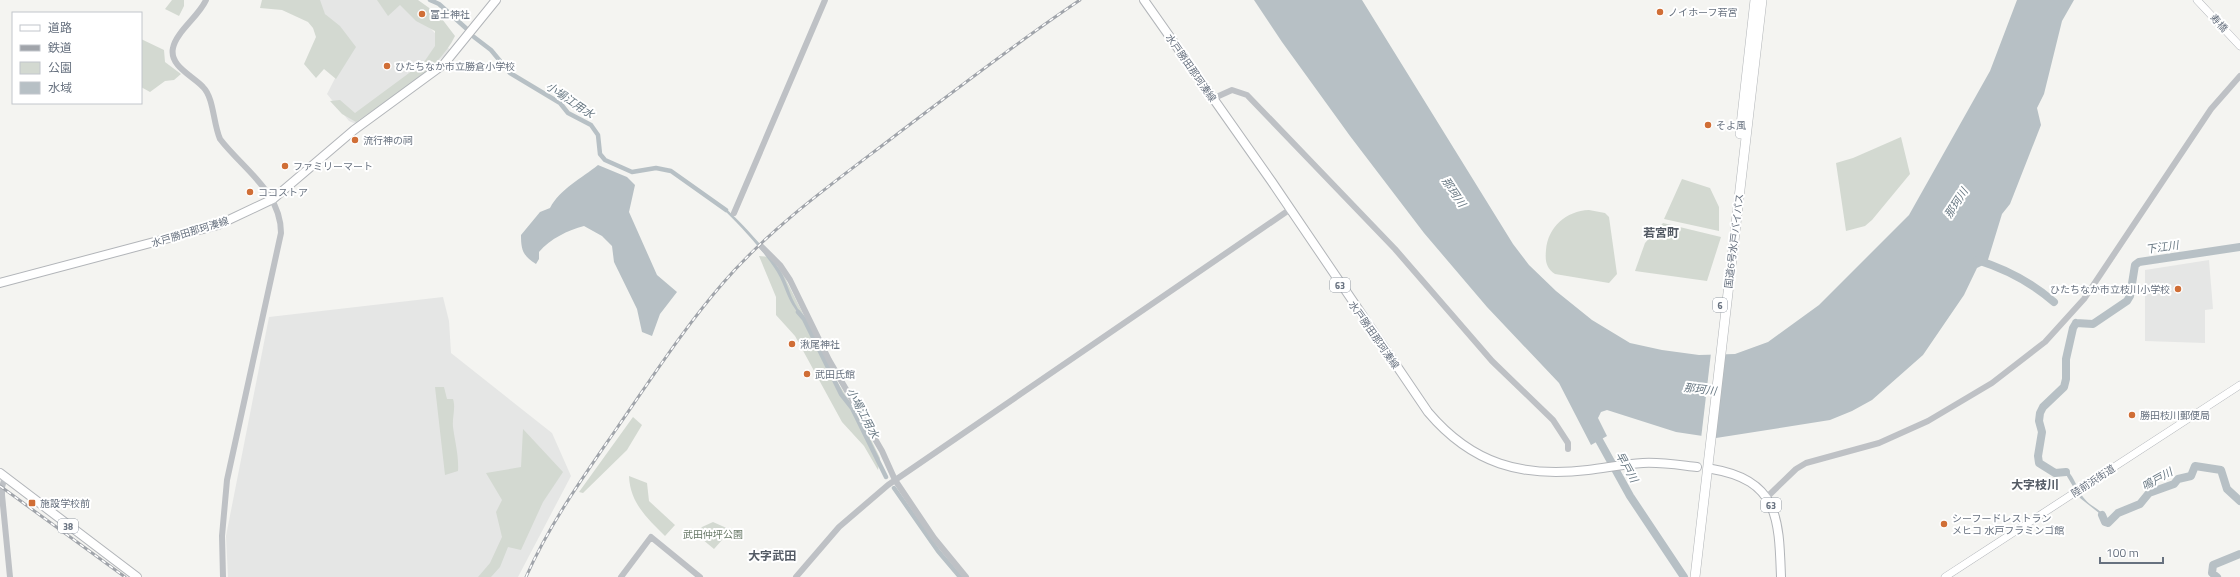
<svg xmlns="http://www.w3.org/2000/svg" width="2240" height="577" viewBox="0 0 2240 577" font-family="'Titillium Web','Noto Sans JP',sans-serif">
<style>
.built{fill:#e5e6e5}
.green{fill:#d3d9d1}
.water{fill:#b7c0c5}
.pier{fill:#f4f4f1}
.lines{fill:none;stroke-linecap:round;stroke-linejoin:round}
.canal{stroke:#b7c0c5;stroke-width:4.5}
.river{stroke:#b7c0c5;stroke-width:8}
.secondary-casing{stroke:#b1b4b9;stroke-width:8}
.primary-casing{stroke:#b2b5b9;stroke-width:10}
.trunk-casing{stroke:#b1b4b7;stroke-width:10}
.tertiary{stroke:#bec1c5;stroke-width:6}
.secondary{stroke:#fff;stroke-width:7}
.primary{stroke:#fff;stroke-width:8}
.trunk{stroke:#fff;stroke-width:9}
.rail-casing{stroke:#a0a4aa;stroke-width:3}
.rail{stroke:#fff;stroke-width:1.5;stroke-dasharray:4.5;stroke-linecap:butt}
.poi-dot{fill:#d06e36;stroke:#fff;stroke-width:1.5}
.labels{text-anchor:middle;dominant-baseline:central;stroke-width:4;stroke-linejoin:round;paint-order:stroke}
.shield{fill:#fff;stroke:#959ca5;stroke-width:1}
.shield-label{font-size:9px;font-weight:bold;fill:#67717f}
.poi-label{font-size:10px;fill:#67717f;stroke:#fff;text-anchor:start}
.street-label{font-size:10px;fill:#67717f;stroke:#fff}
.park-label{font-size:10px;fill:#667765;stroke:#fff}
.water-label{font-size:11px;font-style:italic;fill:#687883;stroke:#fff}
.quarter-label{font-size:12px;font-weight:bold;fill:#545b65;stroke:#fff}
</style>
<rect width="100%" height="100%" fill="#f4f4f1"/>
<path class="built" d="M314,0H405L451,51L356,124L349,121L327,94L351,47Z
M2209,260L2213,309L2205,310V343L2145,341V270Z
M443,297L449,321L451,353L552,433L571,476L518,577H228L226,536L269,317Z"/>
<path class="green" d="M172,0H184V6L179,16L165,9Z
M262,0H320L325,14L340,26L356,47L336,79L324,69L316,78L304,64L316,37L313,28L308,22L282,10L260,8Z
M377,0H418L439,15L455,36C438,72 388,99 356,122L342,114L330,101L340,100L355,113L424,62L435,46V31L416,21L400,5L388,16Z
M141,39L164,50L165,62L181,74L174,80L165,81L150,92L141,87Z
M1901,137L1910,174L1872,220L1865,226L1846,231L1836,163L1853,158Z
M1682,179L1710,188L1719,207V231L1664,219Z
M1589,210L1605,213L1609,217L1617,274L1609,283L1555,274C1546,268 1545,261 1546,250C1548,227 1566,211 1589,210Z
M1663,223L1721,237L1707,281L1635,271L1645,243Z
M759,256L770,257L782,272L838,383L862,421L880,458L878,470L864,446L842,422L795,336L776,315V297Z
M435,387H444L447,399H453C456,408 452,418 453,427C455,442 459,456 458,471L445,475Z
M633,417L642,425L627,450L583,493L579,492Z
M523,429L563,472L543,502L521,550L508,547L500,567L491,577H478L490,563L502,537L496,512L502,500L486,473L521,467Z
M629,476L647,483L649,501L675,525L665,536C647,518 630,503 629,476Z
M713,522L731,530L714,549L696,534L702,527Z"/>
<path class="water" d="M1254,0H1362L1513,244L1529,265L1556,291L1592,320L1630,343L1662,350L1699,355L1735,354L1768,342L1819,305L1909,215L1990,71L2017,0H2074L2062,21L2044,94L2037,108L2041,125L2010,204L2002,214L1987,263L1977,268L1964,295L1923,355L1872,400L1852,411L1830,420L1716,438L1676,432L1607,410L1601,412L1598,418L1607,436L1591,445L1559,383L1487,307L1424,233L1350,136L1282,42Z
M598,165L627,177L635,185L629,212L657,275L677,292L660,314L652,336L642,332L637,309L614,262L612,246L602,236L584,226C568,230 550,239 539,252V259L536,264C523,256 521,250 521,235L540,212L550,208C560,189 582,178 598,165Z
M722,205C741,222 766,249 780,270C789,285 790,300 802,314L800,315C787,301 786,287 777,272C763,250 739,224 720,206Z
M2060,470H2067C2075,478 2077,489 2083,497C2093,510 2101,506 2108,524L2104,523L2099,513L2080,498L2065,473L2056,474V472Z"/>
<path class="pier" d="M1725,352L1715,440L1701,439L1711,353Z"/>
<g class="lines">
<path class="canal" d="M430,0L439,4L468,30
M474,37L491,50L510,73L560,103L568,113L591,125L598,135L600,154L605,160L632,172L656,168L671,171L726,210
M798,312L804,319L841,394L852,408L886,477
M894,488L938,551L960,577"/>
<path class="river" d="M1977,260C2006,269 2031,282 2054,302
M2076,323L2093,324L2127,301L2130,296L2135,265L2139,262L2240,247
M1594,431L1630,496L1684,577
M2066,472L2055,473L2039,463L2038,456L2042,432L2039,421L2040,413L2043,407L2064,387L2066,379V359L2073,328L2076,323
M2102,515L2105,522L2108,523L2118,513L2140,504L2149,493L2174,484L2178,479L2191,476L2195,466L2221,470L2227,489L2240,501
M2217,577L2212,573L2213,565L2240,554"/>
<defs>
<path id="secondary" d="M2197,0L2240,46
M1945,577L2240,385"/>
<path id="primary" d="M1144,0L1272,182L1428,412C1472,464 1522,478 1588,470C1606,468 1624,464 1643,463C1661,462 1679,465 1697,467
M0,283L218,225L273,199L354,130L444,64L496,0
M1712,469C1779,480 1779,520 1781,577
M0,473L137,577"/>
<path id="trunk" d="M1740,134L1755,0
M1695,577L1762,0"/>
</defs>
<use href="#secondary" class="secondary-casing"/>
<use href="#primary" class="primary-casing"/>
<use href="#trunk" class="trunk-casing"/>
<path class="tertiary" d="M206,0C199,16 176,32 173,48C169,66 193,76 203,87C214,98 213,123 220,139C243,169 281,192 281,233L227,480L222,536L223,577
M1212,99L1232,90L1247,95L1395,249L1492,361L1553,420L1568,443V449
M734,213L825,0
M762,247L780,265L790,280L829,360L882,451L895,480L934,538L966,577
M5,477L2,487V495L10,577
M1766,498L1796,469L1806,463L1879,443L1928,421L1992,383L2045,342L2084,299L2211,109L2240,76
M621,577L651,537L700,577
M796,577L839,527L888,485L1289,210"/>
<use href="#secondary" class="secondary"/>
<use href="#primary" class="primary"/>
<use href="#trunk" class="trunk"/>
<defs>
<path id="rail" d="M0,486L125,577
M526,577C550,523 584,476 617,428C651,379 684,328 723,283C773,225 836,181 896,135C957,89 1017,42 1080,0"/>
</defs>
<use href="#rail" class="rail-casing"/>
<use href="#rail" class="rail"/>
</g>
<g class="poi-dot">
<circle cx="1660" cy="12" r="4"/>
<circle cx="422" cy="14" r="4"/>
<circle cx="387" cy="66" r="4"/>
<circle cx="1708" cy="125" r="4"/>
<circle cx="355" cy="140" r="4"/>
<circle cx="285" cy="166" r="4"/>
<circle cx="250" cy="192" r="4"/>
<circle cx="2178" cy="289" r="4"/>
<circle cx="792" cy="344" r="4"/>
<circle cx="807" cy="374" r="4"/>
<circle cx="2132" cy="415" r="4"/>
<rect x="28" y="499" width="8" height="8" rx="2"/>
<circle cx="1944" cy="524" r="4"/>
</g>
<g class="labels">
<g class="shield">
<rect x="1330" y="278" width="20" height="14" rx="3"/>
<rect x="1713" y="298" width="14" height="14" rx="3"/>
<rect x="1761" y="498" width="20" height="14" rx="3"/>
<rect x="58" y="519" width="20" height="14" rx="3"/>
</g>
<g class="shield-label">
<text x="1340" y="285">63</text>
<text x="1720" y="305">6</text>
<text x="1771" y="505">63</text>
<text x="68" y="526">38</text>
</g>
<g class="poi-label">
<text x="1668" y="12">ノイホーフ若宮</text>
<text x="430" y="14">富士神社</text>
<text x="395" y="66">ひたちなか市立勝倉小学校</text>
<text x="1716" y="125">そよ風</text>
<text x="363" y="140">流行神の祠</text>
<text x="293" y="166">ファミリーマート</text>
<text x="258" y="192">ココストア</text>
<text x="2170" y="289" text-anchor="end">ひたちなか市立枝川小学校</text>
<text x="800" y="344">湫尾神社</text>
<text x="815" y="374">武田氏館</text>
<text x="2140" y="415">勝田枝川郵便局</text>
<text x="40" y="503">施設学校前</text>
<text x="1952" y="518">シーフードレストラン<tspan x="1952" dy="12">メヒコ 水戸フラミンゴ館</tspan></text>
</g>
<g class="street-label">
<text transform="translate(2219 23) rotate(47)">寿橋</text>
<text transform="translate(1191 68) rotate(55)">水戸勝田那珂湊線</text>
<text transform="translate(190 232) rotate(-17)">水戸勝田那珂湊線</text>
<text transform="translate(1734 241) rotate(-83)">国道6号水戸バイパス</text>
<text transform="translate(1374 335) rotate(55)">水戸勝田那珂湊線</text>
<text transform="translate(2093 481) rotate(-33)">陸前浜街道</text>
</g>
<g class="park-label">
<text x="713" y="534">武田仲坪公園</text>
</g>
<g class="water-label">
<text transform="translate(570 100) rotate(34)">小場江用水</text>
<text transform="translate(1454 192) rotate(56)">那珂川</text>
<text transform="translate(1956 203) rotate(-57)">那珂川</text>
<text transform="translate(2162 247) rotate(-8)">下江川</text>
<text transform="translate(1700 389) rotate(7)">那珂川</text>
<text transform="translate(863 413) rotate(62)">小場江用水</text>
<text transform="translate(1627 467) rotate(61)">早戸川</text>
<text transform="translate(2157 479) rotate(-29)">鳴戸川</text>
</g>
<g class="quarter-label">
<text x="1661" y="232">若宮町</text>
<text x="2035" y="484">大字枝川</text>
<text x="772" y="555">大字武田</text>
</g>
</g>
<rect x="12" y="12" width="130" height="92" fill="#ffffff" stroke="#c2c6cc"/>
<rect x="20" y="25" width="20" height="6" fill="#ffffff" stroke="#c2c6cc"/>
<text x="48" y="32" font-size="12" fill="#67717f">道路</text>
<rect x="20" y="45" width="20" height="6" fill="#a0a4aa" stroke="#c2c6cc"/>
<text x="48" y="52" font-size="12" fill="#67717f">鉄道</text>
<rect x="20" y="62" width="20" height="12" fill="#d3d9d1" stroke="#c2c6cc"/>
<text x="48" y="72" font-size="12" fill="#67717f">公園</text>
<rect x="20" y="82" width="20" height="12" fill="#b7c0c5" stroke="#c2c6cc"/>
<text x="48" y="92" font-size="12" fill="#67717f">水域</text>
<path d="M2100 557v6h63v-6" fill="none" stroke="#67717f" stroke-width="2"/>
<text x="2106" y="557" font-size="12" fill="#67717f" stroke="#ffffff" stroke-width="3" paint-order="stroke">100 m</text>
</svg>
